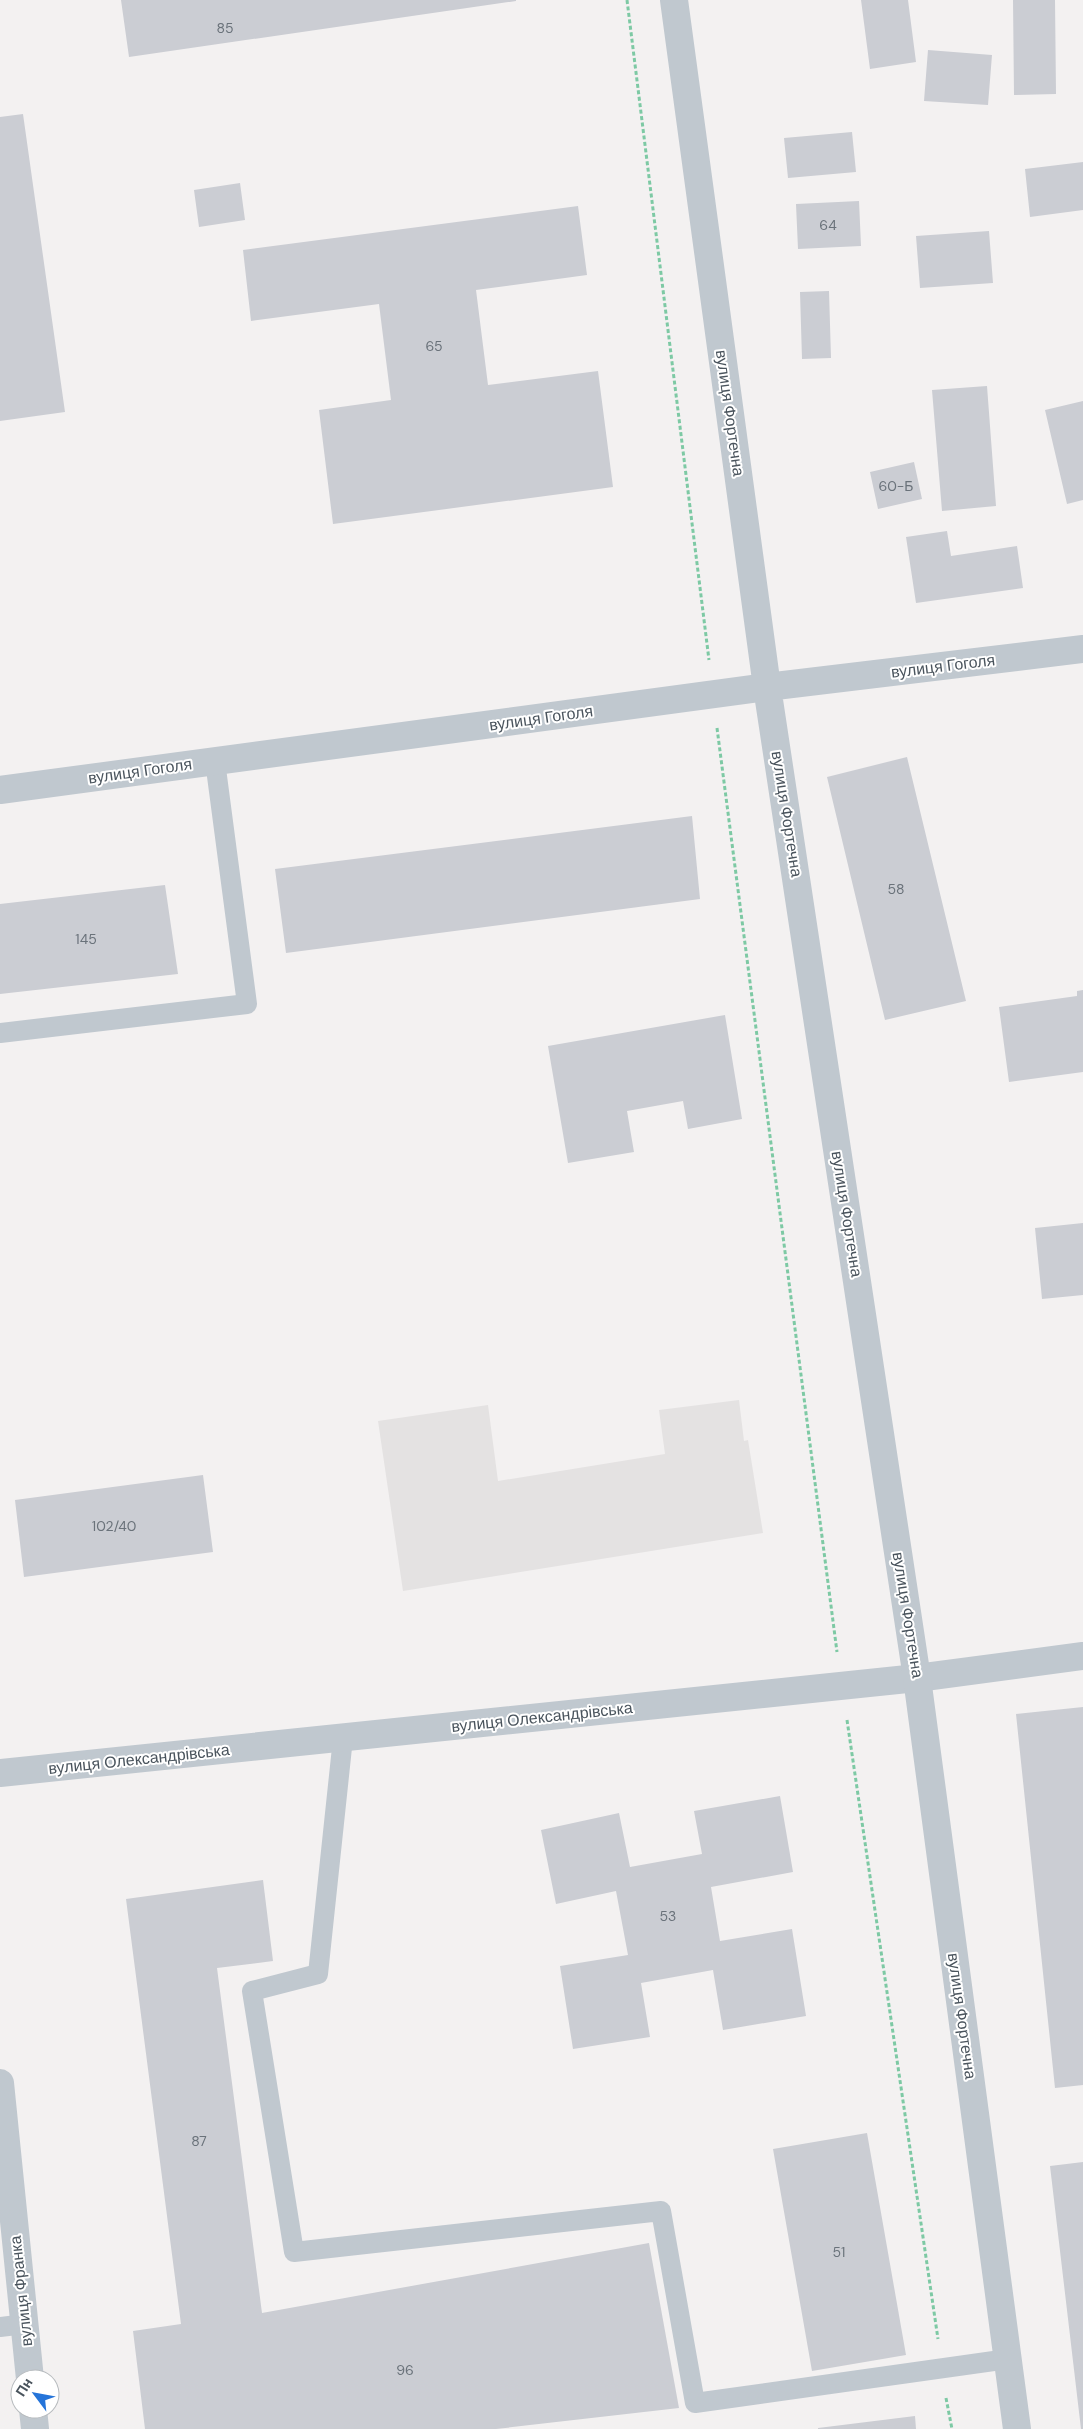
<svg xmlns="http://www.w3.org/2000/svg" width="1083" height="2429" viewBox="0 0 1083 2429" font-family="'DM Sans',sans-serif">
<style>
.education{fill:#e4e2e2}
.building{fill:#cbcdd3}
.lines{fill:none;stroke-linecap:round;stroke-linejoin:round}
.path{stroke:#7dc9a4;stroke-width:3;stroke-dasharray:4 2.5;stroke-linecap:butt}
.service{stroke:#c0c8cf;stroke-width:20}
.minor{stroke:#c0c8cf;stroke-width:28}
.tertiary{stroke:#c0c8cf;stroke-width:28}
.labels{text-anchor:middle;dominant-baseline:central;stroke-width:4;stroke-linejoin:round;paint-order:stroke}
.number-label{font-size:14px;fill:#6a727a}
.street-label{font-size:16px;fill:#4a545d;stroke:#fff}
</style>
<rect width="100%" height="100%" fill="#f3f1f1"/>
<path class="education" d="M739,1400L744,1441L748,1440L763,1533L403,1591L378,1421L488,1405L498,1481L665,1454L659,1410Z"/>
<path class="building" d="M121,0H516V1L129,57Z
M861,0H908L916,62L870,69Z
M1013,0H1055L1056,94L1014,95Z
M928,50L992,55L988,105L924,101Z
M23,114L65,412L0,421V117Z
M852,132L856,172L788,178L784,138Z
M1083,162V210L1030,217L1025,169Z
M240,183L245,220L199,227L194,190Z
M859,201L861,246L798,249L796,204Z
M578,206L587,275L476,290L488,385L598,371L613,487L333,524L319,410L391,400L379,304L251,321L243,250Z
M989,231L993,283L920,288L916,236Z
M829,291L831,358L802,359L800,292Z
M987,386L996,506L942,511L932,390Z
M1083,401V500L1067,504L1045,410Z
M914,462L922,499L878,509L870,472Z
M947,531L951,556L1017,546L1023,588L916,603L906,537Z
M907,757L966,1001L885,1020L827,777Z
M692,816L700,899L286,953L275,869Z
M165,885L178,974L0,994V904Z
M1083,990V1072L1009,1082L999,1007L1077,996V991Z
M725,1015L742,1119L688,1129L683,1101L627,1111L634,1152L568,1163L548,1046Z
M1083,1223V1295L1042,1299L1035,1228Z
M203,1475L213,1552L24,1577L15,1500Z
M1083,1707V2085L1055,2088L1016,1714Z
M780,1796L793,1872L711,1887L720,1941L792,1929L806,2016L723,2030L713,1970L641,1983L650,2037L573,2049L560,1966L628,1955L616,1891L556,1904L541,1830L619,1813L630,1867L702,1854L694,1811Z
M263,1880L273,1961L217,1968L262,2313L649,2243L679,2408L496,2429H145L133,2331L181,2324L126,1899Z
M867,2133L906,2355L812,2371L773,2149Z
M1083,2162V2429H1081L1050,2166Z
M915,2416L916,2429H818V2428Z"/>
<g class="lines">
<path class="path" d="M627,0L709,660
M717,728L837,1652
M847,1720L938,2339
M946,2398L952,2429"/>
<path class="service" d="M0,1033L247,1004L215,761
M343,1738L318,1974L252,1991L294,2252L661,2211L695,2403L1008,2359
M0,2327L25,2324"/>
<path class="minor" d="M0,1773L917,1678L1083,1656
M0,2083L30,2379
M33,2409L35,2429"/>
<path class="tertiary" d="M674,0L767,687L917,1678L1017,2429
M0,790L767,687L1083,649"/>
</g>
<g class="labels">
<g class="number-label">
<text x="225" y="28">85</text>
<text x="828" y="225">64</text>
<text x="434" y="346">65</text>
<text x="896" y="486">60-Б</text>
<text x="896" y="889">58</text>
<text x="86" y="939">145</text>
<text x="114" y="1526">102/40</text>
<text x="668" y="1916">53</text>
<text x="199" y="2141">87</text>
<text x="839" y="2252">51</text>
<text x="405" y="2370">96</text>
</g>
<g class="street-label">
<text transform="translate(730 413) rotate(82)">вулиця Фортечна</text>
<text transform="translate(943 666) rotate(-7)">вулиця Гоголя</text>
<text transform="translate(541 718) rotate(-8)">вулиця Гоголя</text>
<text transform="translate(140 771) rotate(-8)">вулиця Гоголя</text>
<text transform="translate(787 814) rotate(81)">вулиця Фортечна</text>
<text transform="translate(847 1214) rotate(81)">вулиця Фортечна</text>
<text transform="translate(908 1615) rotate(81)">вулиця Фортечна</text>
<text transform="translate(542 1717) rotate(-6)">вулиця Олександрівська</text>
<text transform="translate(139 1759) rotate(-6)">вулиця Олександрівська</text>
<text transform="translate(962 2016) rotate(82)">вулиця Фортечна</text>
<text transform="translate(21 2291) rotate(-96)">вулиця Франка</text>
</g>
</g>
<g transform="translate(35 2394) rotate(302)"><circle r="24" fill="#ffffff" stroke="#b7bbbe"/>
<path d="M0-4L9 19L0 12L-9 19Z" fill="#2574d9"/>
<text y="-8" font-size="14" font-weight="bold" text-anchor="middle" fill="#4a545d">Пн</text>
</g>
</svg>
